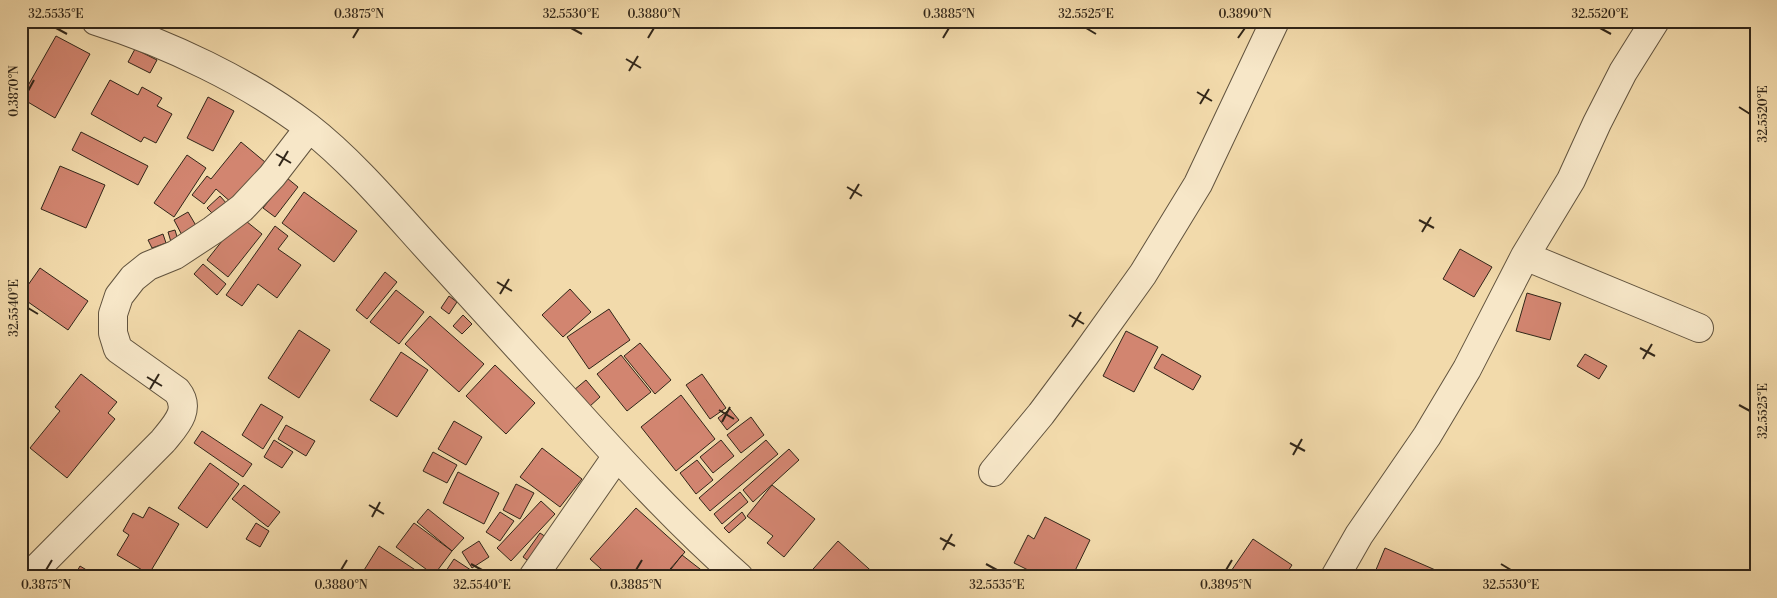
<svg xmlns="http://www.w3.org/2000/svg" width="1777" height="598" viewBox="0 0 1777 598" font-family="'Libre Bodoni',serif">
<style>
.building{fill:#d28570;stroke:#312619}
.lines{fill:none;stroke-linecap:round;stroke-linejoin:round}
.minor-casing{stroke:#61533e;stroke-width:30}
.minor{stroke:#f7e7c8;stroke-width:28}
.ticks{fill:none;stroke:#312619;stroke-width:2}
.neatline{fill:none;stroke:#312619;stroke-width:2}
.ticks-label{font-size:12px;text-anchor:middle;fill:#312619}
</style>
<rect width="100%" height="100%" fill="#f2daab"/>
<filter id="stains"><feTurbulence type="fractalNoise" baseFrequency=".004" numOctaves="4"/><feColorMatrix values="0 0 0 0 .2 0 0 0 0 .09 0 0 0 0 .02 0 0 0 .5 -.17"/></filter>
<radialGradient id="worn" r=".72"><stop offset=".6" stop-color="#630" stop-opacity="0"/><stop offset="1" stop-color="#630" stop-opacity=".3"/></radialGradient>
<path class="building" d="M56,36L90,54L55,118L21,98Z
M135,49L157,60L150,73L128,62Z
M110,80L138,95L142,87L162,98L157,106L172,114L156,143L144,137L141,142L91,114Z
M208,97L234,111L213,151L187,138Z
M81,132L148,166L138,185L72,150Z
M241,142L265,162L232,203L216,189L204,204L192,195L207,176L211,179Z
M187,155L206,168L174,217L154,203Z
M60,166L105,185L86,228L41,209Z
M287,178L298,187L275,217L263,208Z
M304,192L357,231L334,262L282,223Z
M220,196L227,204L214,215L207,208Z
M188,212L198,229L183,237L174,220Z
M241,217L262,234L228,277L207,260Z
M275,226L288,236L278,249L301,265L277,298L258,284L242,306L226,295Z
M175,230L178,240L171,242L168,232Z
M163,234L166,243L152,248L148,240Z
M1460,249L1492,267L1474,297L1443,279Z
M203,264L226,284L217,295L194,274Z
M40,268L88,301L68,330L21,297V295Z
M385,272L397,282L367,319L356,310Z
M570,289L591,312L563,337L542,315Z
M396,290L424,312L399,344L370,322Z
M1527,293L1561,303L1550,340L1516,331Z
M449,296L457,302L449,314L441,308Z
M609,309L630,340L589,369L567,337Z
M463,315L472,324L462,334L453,326Z
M430,316L484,364L459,392L405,344Z
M299,330L330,350L299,398L268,378Z
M1126,331L1158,347L1134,392L1103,376Z
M640,343L671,380L655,394L624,356Z
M401,352L428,370L397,417L370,400Z
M1162,354L1201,376L1193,390L1154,368Z
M1585,354L1607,366L1599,379L1577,366Z
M621,355L651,392L627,411L597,374Z
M495,365L535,403L506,434L466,396Z
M81,374L117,402L108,413L115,419L67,478L30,448L60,411L55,407Z
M702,374L726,408L710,419L686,385Z
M586,380L600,397L589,407L574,390Z
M681,395L715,439L676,471L641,427Z
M261,404L283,417L263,449L242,435Z
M730,409L739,420L727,430L718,418Z
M751,417L764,435L741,453L727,435Z
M454,421L482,437L466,465L438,449Z
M286,425L315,441L306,456L278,439Z
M202,431L252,464L243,477L194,443Z
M274,440L293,452L282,468L264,457Z
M721,440L734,456L713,473L700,457Z
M766,440L778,454L710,511L699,498Z
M542,448L582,479L560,507L520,477Z
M789,449L799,460L753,502L743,490Z
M433,452L457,465L447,483L423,471Z
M697,460L713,480L696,494L680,473Z
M210,463L239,484L207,528L178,508Z
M458,472L499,493L484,524L443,503Z
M516,484L534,493L520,519L503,510Z
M244,485L280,512L268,527L232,499Z
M772,485L815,519L784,557L767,543L773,536L747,516Z
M740,492L748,502L722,524L714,514Z
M541,501L555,514L511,561L497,548Z
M149,507L179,524L149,574L117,555L129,535L123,531L133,513L143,518Z
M636,508L685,552L663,577H610L590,559Z
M428,509L464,538L452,551L417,522Z
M500,512L514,521L500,541L486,532Z
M742,512L746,518L729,533L724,528Z
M1045,517L1090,540L1072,577H1027L1028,570L1014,563L1028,535L1034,539Z
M256,523L269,531L260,547L246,539Z
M414,523L452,551L434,575L396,547Z
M540,533L549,539L531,563L523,557Z
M1253,539L1292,565L1284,577H1227Z
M479,541L489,557L472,568L462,552Z
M838,541L878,577H806Z
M379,546L423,575L421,577H364L361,575Z
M1385,548L1440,572L1438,577H1373Z
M682,555L709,576L708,577H665Z
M454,559L480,576V577H442Z
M80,566L98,577H74Z
M163,570L170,577H157Z"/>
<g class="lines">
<defs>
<path id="minor" d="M96,21C167,43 249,82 308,127C357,165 402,221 444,266C485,311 526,356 567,401C622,462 678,523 739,577
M1525,256L1699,328
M993,472L1041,414L1085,355L1143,274L1198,184L1275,21
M28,577L163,441C175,426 192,410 177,391L118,349L113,333V314L119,296L133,278L148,266L175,255L213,230L242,208L272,176L309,128
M533,577L617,456
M1335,577L1359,535L1427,436L1467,369L1525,256L1571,180L1597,123L1623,72L1655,21"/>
</defs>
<use href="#minor" class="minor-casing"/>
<use href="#minor" class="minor"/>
</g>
<path class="ticks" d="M56,28L67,34M571,28L582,34M1086,28L1096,34M1600,28L1611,34M353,38L359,28M648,38L654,28M943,38L949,28M1238,38L1245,28M626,59L641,68M629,71L638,56M28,91L34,80M1197,92L1212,101M1200,104L1209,89M1739,107L1750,114M276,154L291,163M279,166L288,151M847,187L862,196M850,199L859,184M1419,220L1434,228M1422,232L1431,217M497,282L512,291M500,294L509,279M28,308L38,314M1069,315L1084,324M1072,327L1081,312M1640,348L1655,356M1643,359L1652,344M147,377L162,386M150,389L159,374M1739,405L1750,411M719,410L734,419M722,422L730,407M1290,443L1305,451M1293,455L1302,439M369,505L384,514M372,517L380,502M940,538L955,546M943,550L952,534M471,564L482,570M986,564L997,570M1501,564L1511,570M46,570L52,560M341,570L347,560M636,570L642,560M1226,570L1232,560"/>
<rect width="1777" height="598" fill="none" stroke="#f2daab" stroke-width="55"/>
<rect x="28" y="28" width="1722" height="542" class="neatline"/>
<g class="ticks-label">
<text x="56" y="18">32.5535°E</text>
<text x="359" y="18">0.3875°N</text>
<text x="571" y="18">32.5530°E</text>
<text x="654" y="18">0.3880°N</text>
<text x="949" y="18">0.3885°N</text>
<text x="1086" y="18">32.5525°E</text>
<text x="1245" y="18">0.3890°N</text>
<text x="1600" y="18">32.5520°E</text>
<text transform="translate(14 91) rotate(-90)" y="4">0.3870°N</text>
<text transform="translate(1763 114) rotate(-90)" y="4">32.5520°E</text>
<text transform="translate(14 308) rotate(-90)" y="4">32.5540°E</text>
<text transform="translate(1763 411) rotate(-90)" y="4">32.5525°E</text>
<text x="46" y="589">0.3875°N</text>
<text x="341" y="589">0.3880°N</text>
<text x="482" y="589">32.5540°E</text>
<text x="636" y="589">0.3885°N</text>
<text x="997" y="589">32.5535°E</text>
<text x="1226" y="589">0.3895°N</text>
<text x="1511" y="589">32.5530°E</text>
</g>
<rect width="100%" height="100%" filter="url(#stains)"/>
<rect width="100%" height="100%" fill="url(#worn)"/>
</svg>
